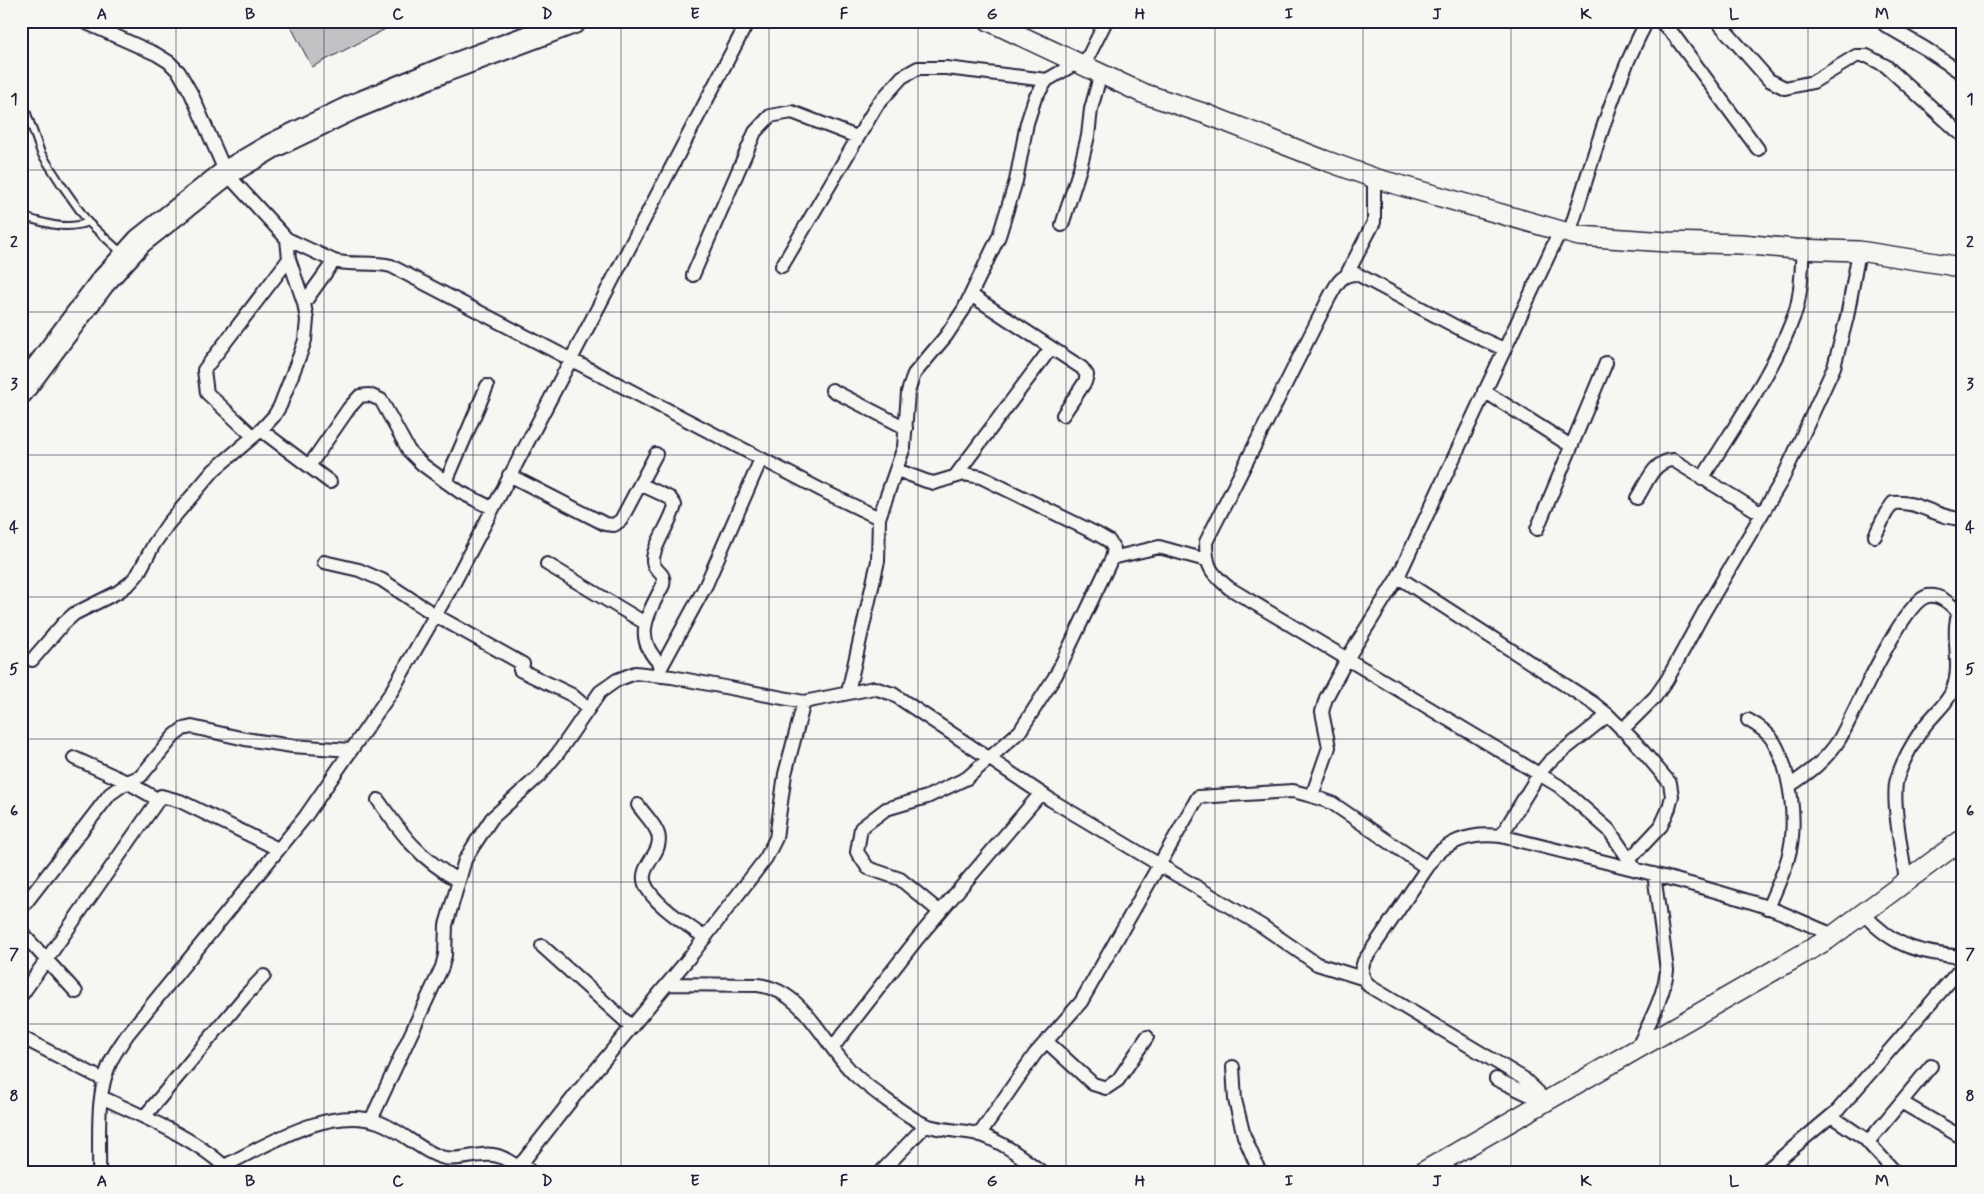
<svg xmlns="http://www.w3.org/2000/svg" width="1984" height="1194" viewBox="0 0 1984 1194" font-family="Mynerve,sans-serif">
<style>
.building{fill:#c2c2c4;stroke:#22223b}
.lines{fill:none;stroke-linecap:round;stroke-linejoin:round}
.lane-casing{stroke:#22223b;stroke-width:10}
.street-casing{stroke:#22223b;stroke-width:16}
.secondary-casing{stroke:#22223b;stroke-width:22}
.highway-casing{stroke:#22223b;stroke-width:28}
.lane{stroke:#f6f6f2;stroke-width:6}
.street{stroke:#f6f6f2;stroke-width:12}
.secondary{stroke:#f6f6f2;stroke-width:19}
.highway{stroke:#f6f6f2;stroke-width:24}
.grid{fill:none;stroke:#22223b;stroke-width:1;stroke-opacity:0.55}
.neatline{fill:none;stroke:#22223b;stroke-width:2}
.grid-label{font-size:16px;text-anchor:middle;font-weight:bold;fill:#22223b}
</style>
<rect width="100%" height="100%" fill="#f6f6f2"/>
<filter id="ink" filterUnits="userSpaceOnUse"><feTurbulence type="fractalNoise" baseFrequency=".02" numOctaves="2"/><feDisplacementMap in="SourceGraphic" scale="10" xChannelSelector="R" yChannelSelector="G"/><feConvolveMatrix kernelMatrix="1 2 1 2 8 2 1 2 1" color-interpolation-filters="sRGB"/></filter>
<g filter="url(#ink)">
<path class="building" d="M288,21H401L312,67Z"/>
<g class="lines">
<defs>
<path id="lane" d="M25,108L41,153L61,184L88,222L123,254
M21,216C43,223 67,231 88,222"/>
<path id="street" d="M1660,21L1673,34L1758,149
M1717,21L1769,80L1785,88L1813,82L1856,56H1867L1886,66L1963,136
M1885,25L1926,49L1963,74
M1084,65L1106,21
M1062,225L1080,168L1088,136L1091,109L1101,73
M1569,234C1592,163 1612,87 1647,21
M287,239L334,261L304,303
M334,261C352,266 372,261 391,266L827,493L879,518
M782,266L877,105L902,77L918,68H946L1047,80
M1347,274L1374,222V178
M693,275L755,132L770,116L792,112L857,137
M971,295L1082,368L1087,375L1085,382L1063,415
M1504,349L1466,332L1357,274C1340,274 1337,284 1329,298L1206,542C1206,567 1211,573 1229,588L1559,786L1609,830L1636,870
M832,390L906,428
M1484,391L1571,446
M261,430L330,482
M253,436L207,393L204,370L289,259
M309,466L349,408L360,396L369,395L381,400L409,451L423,465L460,492L492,508
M897,470L926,481L934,483L964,474L981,477L1097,534L1109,541L1114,549L1112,558L1056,675L1020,731L967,778L927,797L886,809L861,828L857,852L868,868L900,879L940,912
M509,475L605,524L614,525L621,520L656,454
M956,475L1051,348
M1702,479C1734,426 1775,370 1795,313C1802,293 1801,270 1803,249
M446,482L487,386
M640,484L670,498L675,505C672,521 652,547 653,561C654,573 666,571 663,585C647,616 632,638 662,666
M1637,498C1647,483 1653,461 1673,460L1762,514
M1537,529L1606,363
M1875,536L1886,513L1893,503C1918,500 1938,519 1963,519
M1112,558L1159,547L1206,560
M324,562L359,570L382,580L435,615L523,664
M547,564L645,623
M1398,577L1593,703L1608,715L1635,742L1670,783L1672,796L1669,808L1661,826L1629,860
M32,660L63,624L74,614L118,592L130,583L138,574L154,544L168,524L214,470L261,430L274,416L280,406L301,352L305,340L307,320L304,303L289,259L287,239L226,173L191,93L179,72L169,62L156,54L82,21
M520,670L572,695L588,709
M657,675L706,585L761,459
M848,692L878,561L879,518L904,447L908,392L914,374L946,336L964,309L999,236L1016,181L1027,123L1035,98L1047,80L1078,62
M1748,720C1757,725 1768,732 1774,742C1791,772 1798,824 1788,858C1783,875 1775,891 1768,908
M1622,730L1655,697L1667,680L1704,612L1782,480L1834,367L1847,317L1859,251
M74,758L127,782L157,799
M1789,786C1809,773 1826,760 1839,740C1854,715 1903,600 1928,596C1940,594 1950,604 1957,611
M1312,796L1329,747L1322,712L1326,698L1347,659L1398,577L1560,231
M378,800C404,837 418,857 459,881
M638,805C644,814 655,824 658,834C664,853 638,866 645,884C653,904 688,925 705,938
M1501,836L1539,774L1549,762L1608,715
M1906,881C1903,858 1891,799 1897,779C1902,762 1911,746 1921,731C1930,717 1947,705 1953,689C1964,661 1947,629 1963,603
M21,909L110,794L127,782L141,776L174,736L183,729L192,727L245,739L292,746L351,750
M1863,913C1893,947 1919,953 1963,957
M21,932L76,992
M542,946L632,1027
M667,984L758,985C806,991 823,1045 855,1075C868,1087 910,1119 926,1125C942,1131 962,1130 978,1134C1002,1141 1023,1158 1043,1173
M21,996L161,796L180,801L278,849
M21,1037L104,1080
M1046,1041L1093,1084L1106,1088L1118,1080L1147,1037
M833,1047L917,939L1041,793
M1637,1049C1649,1023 1664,997 1667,970L1654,874
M1233,1067L1235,1100L1244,1136L1260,1173
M1496,1079L1542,1101
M101,1097C142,1116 200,1140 231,1173
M1544,1102L1538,1092L1523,1078L1369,986C1362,977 1360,972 1364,961L1435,856C1453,838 1477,833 1501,836C1590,859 1679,878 1767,907C1789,915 1811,926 1834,935
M1901,1102L1963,1138
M1831,1116L1864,1138L1896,1173
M144,1117L246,995L264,976
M371,1120L442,967L445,955L446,925L465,860L474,845L492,818L539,776L558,753L600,692L617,680L635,673L672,677L804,702L874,688L893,694L1051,800L1262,926L1317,964L1362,978
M979,1135L1035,1054L1081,1002L1198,797L1293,791L1312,796L1332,803L1427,868
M1868,1142L1931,1066
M522,1162L531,1173
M1438,1163L1454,1173
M224,1166C267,1145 329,1105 378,1122C400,1129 424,1154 445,1158C463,1161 481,1151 498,1156C505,1158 512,1163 518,1167
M99,1173C100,1136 95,1095 111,1061C115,1052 122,1043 127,1035L305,817L390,694L455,581L748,21
M514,1173L580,1089L693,953L766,858L776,838L785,774L804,702
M880,1173L926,1125
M1763,1173L1837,1111L1963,966"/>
<path id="secondary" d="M989,21L1142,93L1206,114L1324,160L1374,178L1579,236L1667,242L1741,244L1795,249L1859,251L1949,265L1963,269
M1421,1173L1827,940L1963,839"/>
<path id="highway" d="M21,391L102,283L140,241L226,173L272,146L353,107L446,69L574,21"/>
</defs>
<use href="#lane" class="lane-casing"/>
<use href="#street" class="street-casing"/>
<use href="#secondary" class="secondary-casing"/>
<use href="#highway" class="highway-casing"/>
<use href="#lane" class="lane"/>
<use href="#street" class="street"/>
<use href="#secondary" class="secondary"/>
<use href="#highway" class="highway"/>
</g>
</g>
<path class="grid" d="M176,21V1173M324,21V1173M473,21V1173M621,21V1173M769,21V1173M918,21V1173M1066,21V1173M1215,21V1173M1363,21V1173M1511,21V1173M1660,21V1173M1808,21V1173M21,170H1963M21,312H1963M21,455H1963M21,597H1963M21,739H1963M21,882H1963M21,1024H1963"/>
<rect width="1984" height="1194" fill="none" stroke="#f6f6f2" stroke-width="55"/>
<rect x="28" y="28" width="1928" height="1138" class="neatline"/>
<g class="grid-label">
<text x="102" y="19">A</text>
<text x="250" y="19">B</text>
<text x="398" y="19">C</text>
<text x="547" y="19">D</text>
<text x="695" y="19">E</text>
<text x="844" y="19">F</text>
<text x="992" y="19">G</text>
<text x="1140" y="19">H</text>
<text x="1289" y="19">I</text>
<text x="1437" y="19">J</text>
<text x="1586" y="19">K</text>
<text x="1734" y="19">L</text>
<text x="1882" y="19">M</text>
<text x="14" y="104">1</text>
<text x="1970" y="104">1</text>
<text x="14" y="247">2</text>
<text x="1970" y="247">2</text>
<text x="14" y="389">3</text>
<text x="1970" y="389">3</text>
<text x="14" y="532">4</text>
<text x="1970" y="532">4</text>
<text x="14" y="674">5</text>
<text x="1970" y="674">5</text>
<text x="14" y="816">6</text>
<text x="1970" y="816">6</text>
<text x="14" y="959">7</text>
<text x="1970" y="959">7</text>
<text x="14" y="1101">8</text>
<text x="1970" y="1101">8</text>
<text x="102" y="1186">A</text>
<text x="250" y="1186">B</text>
<text x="398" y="1186">C</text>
<text x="547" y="1186">D</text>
<text x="695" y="1186">E</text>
<text x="844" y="1186">F</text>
<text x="992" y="1186">G</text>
<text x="1140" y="1186">H</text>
<text x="1289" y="1186">I</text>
<text x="1437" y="1186">J</text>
<text x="1586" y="1186">K</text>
<text x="1734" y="1186">L</text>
<text x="1882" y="1186">M</text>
</g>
</svg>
